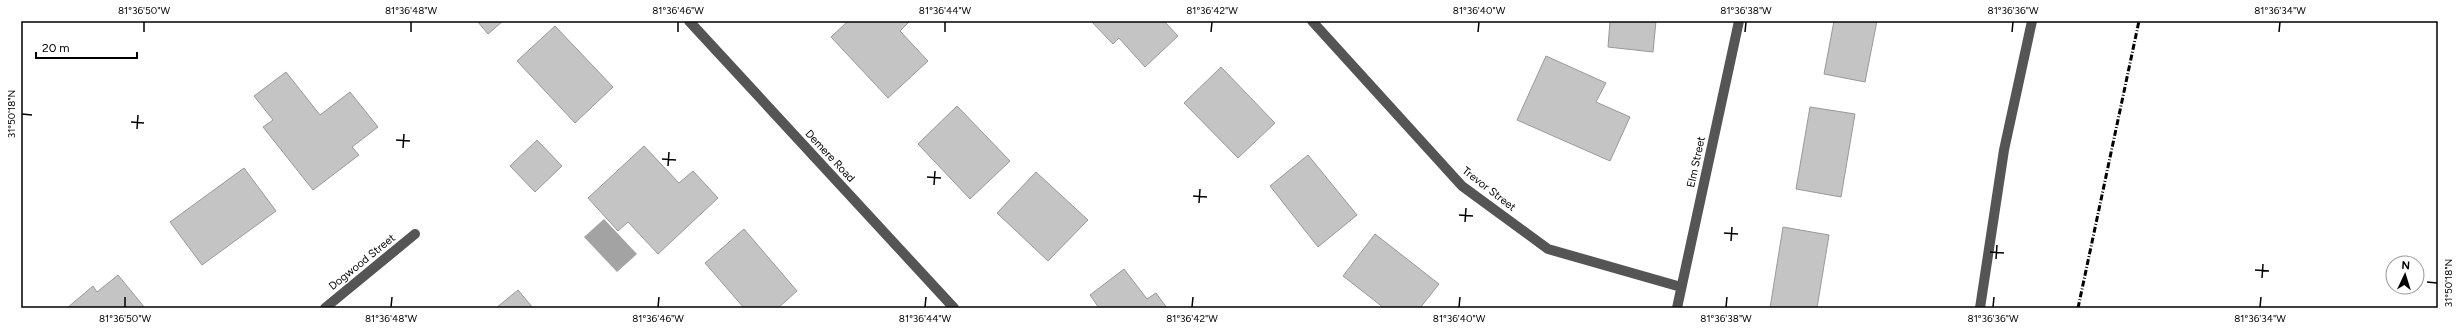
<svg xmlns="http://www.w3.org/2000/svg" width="2459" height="329" viewBox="0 0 2459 329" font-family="Figtree,sans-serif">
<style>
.water{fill:#a3a3a3}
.building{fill:#c4c4c4;stroke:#999}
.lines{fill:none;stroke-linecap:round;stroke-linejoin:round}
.minor{stroke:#555;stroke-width:10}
.rail{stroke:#000;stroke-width:3;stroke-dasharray:6 2 1 2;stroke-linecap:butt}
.ticks{fill:none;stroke:#000;stroke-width:1.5}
.labels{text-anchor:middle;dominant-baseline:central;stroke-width:3;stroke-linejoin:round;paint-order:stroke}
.street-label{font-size:11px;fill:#000;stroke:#fff}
.neatline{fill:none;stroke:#000;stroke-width:1.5}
.ticks-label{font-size:10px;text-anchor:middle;fill:#000}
</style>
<rect width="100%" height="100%" fill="#fff"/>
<path class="water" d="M604,219L637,254L617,272L584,237Z"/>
<path class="building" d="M477,21H503L488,34Z
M848,21H910L900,31L928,61L888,98L831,37Z
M1091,21H1164L1178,36L1145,67L1119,38L1113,44Z
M1610,21H1656L1653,52L1608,47Z
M1834,21H1877L1865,82L1824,74Z
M555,26L613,87L575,123L517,61Z
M1546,56L1606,83L1596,102L1630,117L1610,161L1517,120Z
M1221,67L1275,123L1238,158L1184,103Z
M286,72L320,115L350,92L378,127L352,147L359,155L313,190L263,127L273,120L254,96Z
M957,106L1010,161L970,199L918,144Z
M1810,107L1855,114L1841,197L1796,189Z
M537,140L562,166L535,192L510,166Z
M644,146L679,183L693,171L718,198L658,254L628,222L618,231L588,198Z
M1308,155L1357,215L1318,247L1270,186Z
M244,168L276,211L202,265L170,222Z
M1036,172L1088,220L1048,261L997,213Z
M1783,227L1829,235L1817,308H1770Z
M744,229L797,291L778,308H744L705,263Z
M1375,234L1439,284L1420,308H1384L1343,276Z
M1124,269L1147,299L1156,293L1167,308H1099L1090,295Z
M118,275L145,308H67L93,286L97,292Z
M518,290L533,308H496Z"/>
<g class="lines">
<path class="minor" d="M689,21L954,308
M1312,21L1462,186L1548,249L1681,287
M325,308L415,234
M1677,308L1739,21
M1980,308L2004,150L2032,21"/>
<path class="rail" d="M2078,308L2139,21"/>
</g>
<path class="ticks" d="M144,32V22M411,32V22M678,32V22M945,32V22M1211,32L1212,22M1478,32L1479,22M1745,32L1746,22M2012,32L2013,22M2279,32L2280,22M22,114L32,115M131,122L144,123M137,129L138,115M396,140L410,141M403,148L404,134M662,159L676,160M668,166L669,152M927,177L941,178M934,185L935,171M1193,196L1207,197M1199,203L1200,189M1459,215L1473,216M1465,222L1466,208M1724,233L1738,234M1731,241L1732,227M1990,252L2004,253M1996,259L1997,245M2255,270L2269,271M2262,278L2263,264M2427,282L2437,283M125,307V297M391,307L392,297M658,307L659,297M925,307L926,297M1192,307L1193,297M1459,307L1460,297M1726,307L1727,297M1993,307L1994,297M2260,307L2261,297"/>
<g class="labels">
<g class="street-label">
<text transform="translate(830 156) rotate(47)">Demere Road</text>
<text transform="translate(1696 162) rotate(-78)">Elm Street</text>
<text transform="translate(1489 189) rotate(38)">Trevor Street</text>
<text transform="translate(362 262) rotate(-39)">Dogwood Street</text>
</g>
</g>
<rect width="2459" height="329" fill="none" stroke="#ffffff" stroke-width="44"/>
<g transform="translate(2405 275) rotate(4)"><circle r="19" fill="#ffffff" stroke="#999999"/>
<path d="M0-3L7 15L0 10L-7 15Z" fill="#000000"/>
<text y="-6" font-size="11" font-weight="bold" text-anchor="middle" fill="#000000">N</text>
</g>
<path d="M36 52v6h101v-6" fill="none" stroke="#000000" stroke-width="2"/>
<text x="42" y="52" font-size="12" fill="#000000" stroke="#ffffff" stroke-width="3" paint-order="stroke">20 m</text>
<rect x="22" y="22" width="2415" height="285" class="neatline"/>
<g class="ticks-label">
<text x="144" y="14">81°36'50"W</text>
<text x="411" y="14">81°36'48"W</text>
<text x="678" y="14">81°36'46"W</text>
<text x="945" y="14">81°36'44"W</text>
<text x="1212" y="14">81°36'42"W</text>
<text x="1479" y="14">81°36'40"W</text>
<text x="1746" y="14">81°36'38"W</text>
<text x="2013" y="14">81°36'36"W</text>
<text x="2280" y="14">81°36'34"W</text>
<text transform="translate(11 114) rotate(-90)" y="4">31°50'18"N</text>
<text transform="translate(2448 283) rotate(-90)" y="4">31°50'18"N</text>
<text x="125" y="322">81°36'50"W</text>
<text x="391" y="322">81°36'48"W</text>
<text x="658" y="322">81°36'46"W</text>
<text x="925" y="322">81°36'44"W</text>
<text x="1192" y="322">81°36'42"W</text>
<text x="1459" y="322">81°36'40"W</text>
<text x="1726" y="322">81°36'38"W</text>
<text x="1993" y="322">81°36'36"W</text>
<text x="2260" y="322">81°36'34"W</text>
</g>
</svg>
